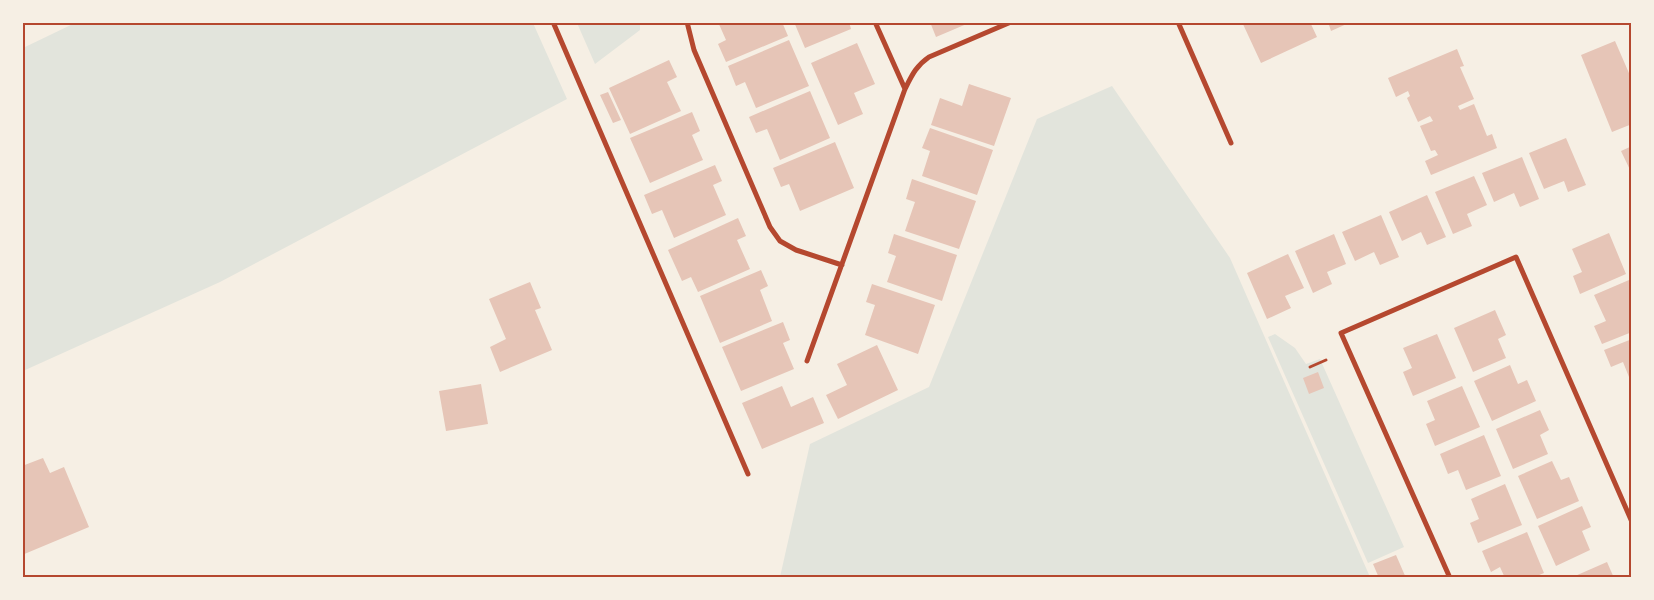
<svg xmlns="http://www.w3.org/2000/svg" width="1654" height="600" viewBox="0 0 1654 600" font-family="Lato,sans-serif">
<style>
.green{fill:#e2e4dc}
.building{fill:#e6c5b7}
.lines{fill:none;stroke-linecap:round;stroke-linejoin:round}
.path{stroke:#b5482f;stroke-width:3}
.minor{stroke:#b5482f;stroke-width:5}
.neatline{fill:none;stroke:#b5482f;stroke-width:2}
</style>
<rect width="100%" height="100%" fill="#f6efe4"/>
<path class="green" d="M77,22L533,23L567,99L220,282L23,371V48Z
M577,23H640V30L595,64Z
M1112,86L1230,258L1370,577H780L810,444L929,387L1037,119Z
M1275,334L1295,348L1306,364L1320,359L1404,547L1368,563L1268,337Z"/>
<path class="building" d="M718,22H782L788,36L726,62L718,44L726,40Z
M794,22H849L851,29L805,48Z
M930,22H969V23L936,37Z
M1242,22H1310L1317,37L1261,63Z
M1328,22H1351L1331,31Z
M789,40L809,86L756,108L745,82L736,86L728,66Z
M1615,41L1632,80V124L1612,132L1581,55Z
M857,43L875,84L854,93L863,114L838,125L811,63Z
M1457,49L1464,66L1460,67L1474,99L1458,106L1460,110L1474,104L1487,136L1492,134L1497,148L1431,175L1425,161L1438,155L1435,150L1431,151L1420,126L1433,121L1430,116L1418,122L1407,98L1410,96L1408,91L1396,97L1388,78Z
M669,60L677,77L667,82L681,111L630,134L609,88Z
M969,84L1011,98L994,146L931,125L940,98L962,106Z
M810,91L830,138L780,160L767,129L756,133L749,117Z
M608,92L621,120L613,123L600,95Z
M692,112L700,131L692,135L703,160L650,183L630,138Z
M930,128L993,150L977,195L922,176L930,151L922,148Z
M1566,138L1586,185L1568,192L1564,181L1544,189L1529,153Z
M835,142L854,188L800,211L789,184L781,187L773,168Z
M1632,146V174L1621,151Z
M1522,157L1539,199L1520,207L1514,193L1494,202L1482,173Z
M715,165L722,181L713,185L726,215L674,238L662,210L652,214L644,195Z
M1474,176L1487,205L1467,214L1472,226L1453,234L1435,192Z
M912,179L976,201L959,249L905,231L915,202L906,199Z
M1427,195L1446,237L1427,245L1421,232L1402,241L1389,212Z
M1381,215L1399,257L1380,265L1374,252L1355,261L1342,232Z
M738,218L746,236L737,240L750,269L698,292L691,277L682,281L668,250Z
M1609,233L1626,274L1580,294L1573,276L1582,272L1572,249Z
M894,234L957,255L942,301L887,282L896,256L888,253Z
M1334,234L1346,264L1327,272L1332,284L1313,293L1295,251Z
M1288,254L1304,288L1285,296L1291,308L1267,319L1247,273Z
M761,270L768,286L760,290L772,321L720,343L700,296Z
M1629,280L1632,285V332L1602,344L1594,326L1606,321L1594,295Z
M530,282L541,308L535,310L552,350L500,372L490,347L506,339L489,299Z
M872,284L935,305L918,354L865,335L875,305L866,302Z
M1495,310L1506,335L1498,339L1506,358L1473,372L1454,328Z
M783,322L790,340L783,343L794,369L741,391L722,347Z
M1437,334L1456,378L1413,396L1403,372L1412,368L1403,348Z
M1632,339V382H1631L1623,362L1611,367L1604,350Z
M877,345L898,390L838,419L826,395L847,385L837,364Z
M1510,365L1518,384L1527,380L1536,401L1492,421L1474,381Z
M1318,372L1324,388L1309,394L1303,378Z
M481,384L488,424L446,431L439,391Z
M782,386L791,407L813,397L824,423L762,449L742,403Z
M1462,386L1480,427L1435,446L1426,424L1435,420L1427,401Z
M1540,410L1549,430L1540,435L1548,454L1513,469L1496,429Z
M1484,435L1501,476L1466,490L1458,470L1448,474L1440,454Z
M43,458L50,473L64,467L89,527L22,555V466Z
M1552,461L1561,480L1569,477L1579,501L1537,519L1518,476Z
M1505,484L1522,525L1478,543L1470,523L1479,519L1471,499Z
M1582,506L1591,527L1582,531L1590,550L1556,566L1538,526Z
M1527,532L1544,573L1532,578H1505L1500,567L1491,572L1482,551Z
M1396,555L1406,578H1379L1373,564Z
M1607,562L1614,578H1576L1575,576Z"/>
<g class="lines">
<path class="path" d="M1310,367L1326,360"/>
<path class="minor" d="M553,22L748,474
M687,22L694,50L770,227L780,241L796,250L842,265
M875,22L905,89
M1178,22L1231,143
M807,361L905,89C912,75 916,66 929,57L1011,22
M1450,578L1341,333L1516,257L1632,522"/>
</g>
<rect width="1654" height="600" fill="none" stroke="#f6efe4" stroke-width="48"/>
<rect x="24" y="24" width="1606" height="552" class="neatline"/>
</svg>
